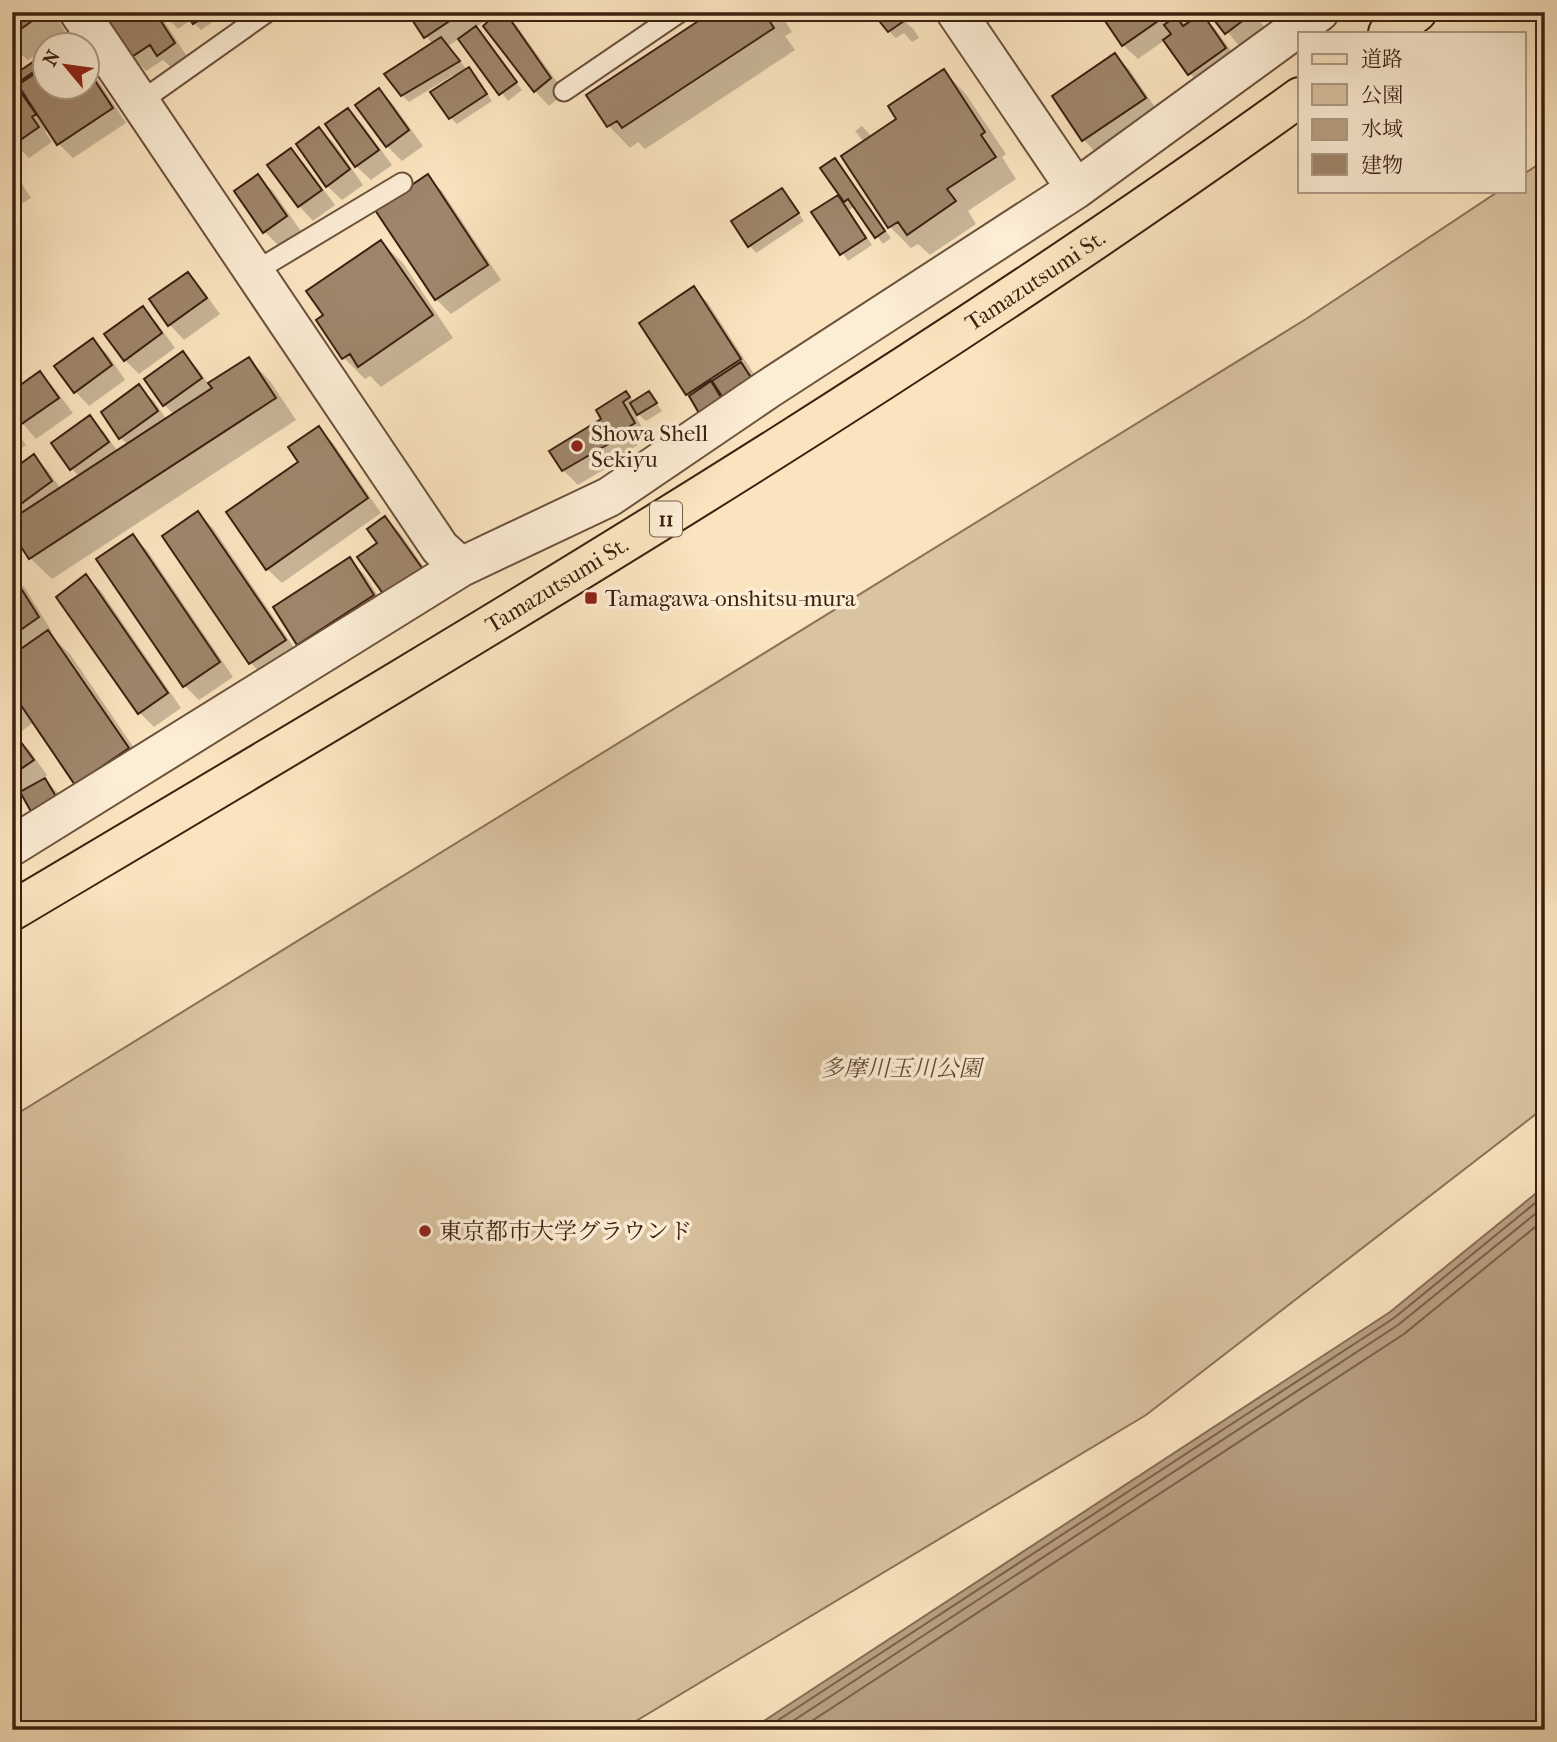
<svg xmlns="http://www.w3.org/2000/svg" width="1557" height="1742" viewBox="0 0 1557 1742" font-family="'IM FELL French Canon','Noto Serif JP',serif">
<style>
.green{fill:#dac3a1;stroke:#8b7259;stroke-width:2}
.water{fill:#b9a184;stroke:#876d56;stroke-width:2}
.shadow{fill:#0003}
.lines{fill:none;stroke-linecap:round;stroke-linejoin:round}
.shore{stroke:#7a604a;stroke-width:2}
.building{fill:#9f866b;stroke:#3c2011;stroke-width:2}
.lane-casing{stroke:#6c513c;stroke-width:23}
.street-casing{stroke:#6c513c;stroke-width:42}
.primary-casing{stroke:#3c2011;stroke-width:42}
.lane{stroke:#fcedd5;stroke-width:19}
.street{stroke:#fcedd5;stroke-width:38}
.primary{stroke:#fae4bf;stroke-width:38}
.poi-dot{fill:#8f2418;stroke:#fcedd5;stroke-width:2.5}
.labels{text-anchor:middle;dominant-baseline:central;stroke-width:7;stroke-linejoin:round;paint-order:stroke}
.shield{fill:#fcedd5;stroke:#765e4c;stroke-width:2}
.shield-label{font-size:21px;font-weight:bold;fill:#3c2011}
.street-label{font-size:23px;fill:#3c2011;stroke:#fcedd5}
.poi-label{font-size:23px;fill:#3c2011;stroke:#fcedd5;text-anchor:start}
.park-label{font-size:23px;font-style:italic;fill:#644935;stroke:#fcedd5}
</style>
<rect width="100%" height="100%" fill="#fae4bf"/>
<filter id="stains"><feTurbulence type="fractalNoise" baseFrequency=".00286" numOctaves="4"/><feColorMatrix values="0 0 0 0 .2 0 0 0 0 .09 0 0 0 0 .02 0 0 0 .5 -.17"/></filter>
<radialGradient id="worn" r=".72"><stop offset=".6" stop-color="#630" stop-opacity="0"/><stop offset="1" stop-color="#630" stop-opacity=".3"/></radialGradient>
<path class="green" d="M1545,160V1107L1146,1415L621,1730H12V1117L1306,319L1499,191H1524V174Z"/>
<path class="water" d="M1545,1186V1730H750L1390,1312Z"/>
<path class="shadow" d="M12,12H53L67,34L49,46H46V48L28,60L12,47Z
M103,12H158L188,58L173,69L163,60L146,71L132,57Z
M162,12H221L223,15L201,30L191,20L178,29Z
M409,12H503L516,25L565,93L549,106L535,91L485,26L496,17L494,15L475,28L522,90L508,101L460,38L448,46L467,70L475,76L492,101L457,124L451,118L455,78L453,75L409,102L402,95L433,45Z
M715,12H779L792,32L785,36L795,50L645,149L638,142L630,148L609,126L588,96Z
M791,12H815L800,22Z
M1101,12H1195L1198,18L1202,15L1216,30L1240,63L1204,88L1190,74L1165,40L1138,59L1123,45Z
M1211,12H1253L1266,29L1241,48Z
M897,13L914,30L919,38L912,42L904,33L896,38L889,31L883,22Z
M46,55V88H88V65L126,123L73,158L59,144L49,129L45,132L52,142L29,158L12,141V82L18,87L23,83L17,75Z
M1115,55L1129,69L1159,113L1098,155L1084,140L1054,97Z
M943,71L965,93L1006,154L1002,157L1016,179L968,211L976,224L930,255L918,244L911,248L890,227L864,142L855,131L862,126L872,137L899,119Z
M379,90L393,104L423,146L402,161L387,146Z
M348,110L362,124L392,165L371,180L356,166Z
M319,129L334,143L363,185L342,200L327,186Z
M291,150L305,165L335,205L313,221L299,206Z
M835,160L891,238L883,244L855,206L849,210L872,245L848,261L814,212L841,195Z
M12,168L31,198L12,210Z
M257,176L272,190L301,231L279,246L265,232L236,191Z
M428,177L442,191L501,280L451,314L436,299L377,211Z
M782,190L804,221L756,253L750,246Z
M381,242L403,263L453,338L381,387L370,376L365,379L344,358L325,315Z
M188,274L202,289L220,314L184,340L170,325L151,300Z
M694,288L708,303L754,374L751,376L757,387L707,419L687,394Z
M143,309L157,323L175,348L139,374L125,360Z
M93,340L108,355L125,380L89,406L75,391Z
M183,354L197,368L209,385L249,359L270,381L296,420L52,579L30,558L22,514L12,503V472L34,456L48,471L61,489L80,477L71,468L89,417L104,432L118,452L128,445L121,438L139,387L154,401L167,420L175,415L164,405Z
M40,373L54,388L73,413L36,439L12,411Z
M626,393L635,402L649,393L662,411L646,421L639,415L636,417L649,438L628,451L630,454L578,485L563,470Z
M12,426L26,445L12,455Z
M319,429L333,443L381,513L282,583L267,569L300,462Z
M198,513L213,528L299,655L265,678L251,663L165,537Z
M385,518L400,533L435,583L400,608L380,543Z
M132,536L147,550L233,677L199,700L185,686L98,559Z
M350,560L364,574L387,610L313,658L299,644Z
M12,576L25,588L52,632L49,634L70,654L149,770L98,805L34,722L15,736L30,751L47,775L43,778L59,794L71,815L22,792L12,799Z
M86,576L101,591L181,708L154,727L139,712Z"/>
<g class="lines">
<path class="shore" d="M763,1730L1394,1318L1545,1195
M779,1730L1398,1325L1545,1206
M798,1730L1404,1334L1545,1219"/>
</g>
<path class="building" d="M12,12H45L12,35Z
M101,12H155L175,43L157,56L150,45L130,58Z
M185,12H211L193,24Z
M407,12H463L424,38Z
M498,12H505L551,78L534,92L483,26Z
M712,12H767L765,14L774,28L622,128L617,121L607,127L586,95Z
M894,12H898L904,21L888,32L880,22Z
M1099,12H1171L1122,46Z
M1208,12H1252L1253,13L1225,34Z
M1202,13L1226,48L1188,75L1163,40L1171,34L1164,25L1176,16L1183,26Z
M476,26L517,82L499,95L458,39Z
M441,37L460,61L401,96L384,74Z
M46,53V63L19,82L14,75Z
M1115,53L1146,98L1082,141L1052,96Z
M46,66V88H88V70L113,108L57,145L18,85Z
M469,67L487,94L449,119L430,92Z
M944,69L985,132L981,135L996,157L947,189L956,201L907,235L898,222L888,228L841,156L896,119L888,106Z
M12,80L36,114L32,117L39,127L13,145Z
M379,88L409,130L386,147L355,105Z
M348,108L379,150L355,167L325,124Z
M319,127L350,169L326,187L296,144Z
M291,148L322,190L298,207L267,165Z
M835,158L885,231L875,238L848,199L844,202L820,168Z
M258,174L287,216L263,233L234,191Z
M428,174L488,265L435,300L375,210Z
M782,188L799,213L748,247L731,221Z
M838,195L866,238L840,255L811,212Z
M381,240L433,315L358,367L350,354L342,359L316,320L323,315L306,291Z
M188,272L207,298L168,326L149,299Z
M694,286L741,359L686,395L639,323Z
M143,306L162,333L124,361L104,334Z
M93,338L112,365L74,393L54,366Z
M183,351L202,378L163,406L144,379Z
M249,357L276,398L29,559L12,533V519L212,388L208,383Z
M741,362L752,379L723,398L712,381Z
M40,371L59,398L20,425L12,414V391Z
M711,381L722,399L699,413L689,396Z
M139,384L158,411L119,439L101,412Z
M626,391L630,397L623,402L635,423L615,436L617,439L562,471L549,451L601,419L596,410Z
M649,391L657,403L637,415L630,403Z
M90,415L109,442L70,470L51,443Z
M319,426L368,498L266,570L226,512L298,462L288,447Z
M34,454L52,481L14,509L12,470Z
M198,511L286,640L249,664L162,536Z
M385,516L422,568L384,595L357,557L377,543L367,529Z
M133,534L220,662L183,687L96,559Z
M350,557L374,595L297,645L273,607Z
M12,574L39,617L12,636Z
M86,574L168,693L138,714L56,597Z
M48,630L129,748L75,785L16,698L12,701V655Z
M15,734L34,760L12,775V736Z
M45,778L58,800L33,815L20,792Z"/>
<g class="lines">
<defs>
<path id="lane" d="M564,91L680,12
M140,102L267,12
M254,272L402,183"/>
<path id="street" d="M79,12L440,548L461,567
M956,12L1076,189
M12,846L461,567L609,497L768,389L1076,189L1319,12"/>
<g id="primary">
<path d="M1388,33L1417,12"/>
<path id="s1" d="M12,911C449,651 887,394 1300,97"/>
</g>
</defs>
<use href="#lane" class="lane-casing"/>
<use href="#street" class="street-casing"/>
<use href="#primary" class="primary-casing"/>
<use href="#lane" class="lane"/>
<use href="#street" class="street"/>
<use href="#primary" class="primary"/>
</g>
<g class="poi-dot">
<circle cx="577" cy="446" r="7"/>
<rect x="584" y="591" width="14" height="14" rx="3.5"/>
<circle cx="425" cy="1231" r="7"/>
</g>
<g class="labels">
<rect class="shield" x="650" y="501.5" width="32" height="35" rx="5"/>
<g class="shield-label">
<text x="666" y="519">11</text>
</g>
<g class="street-label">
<text stroke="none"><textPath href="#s1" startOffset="1202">Tamazutsumi St.</textPath></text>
<text stroke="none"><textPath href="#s1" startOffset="635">Tamazutsumi St.</textPath></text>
</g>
<g class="poi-label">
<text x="591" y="433">Showa Shell<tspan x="591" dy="26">Sekiyu</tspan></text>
<text x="605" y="598">Tamagawa-onshitsu-mura</text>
<text x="439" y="1231">東京都市大学グラウンド</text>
</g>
<g class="park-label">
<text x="901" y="1068">多摩川玉川公園</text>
</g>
</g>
<rect width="1557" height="1742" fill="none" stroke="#fae4bf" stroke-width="42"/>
<rect x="14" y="14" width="1529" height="1714" fill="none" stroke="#3c2011" stroke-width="3.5"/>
<rect x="21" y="21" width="1515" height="1700" fill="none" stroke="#3c2011" stroke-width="2"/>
<rect x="1298" y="32" width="228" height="161" fill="#fcedd5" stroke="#af9b87" stroke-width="2"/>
<rect x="1312" y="54" width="35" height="10" fill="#fae4bf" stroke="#af9b87" stroke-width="2"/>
<text x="1361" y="66" font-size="21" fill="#3c2011">道路</text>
<rect x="1312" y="84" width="35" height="21" fill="#dac3a1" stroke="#af9b87" stroke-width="2"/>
<text x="1361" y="102" font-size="21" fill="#3c2011">公園</text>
<rect x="1312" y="119" width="35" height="21" fill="#b9a184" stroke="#af9b87" stroke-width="2"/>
<text x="1361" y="136" font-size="21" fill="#3c2011">水域</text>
<rect x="1312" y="154" width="35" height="21" fill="#9f866b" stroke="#af9b87" stroke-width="2"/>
<text x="1361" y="172" font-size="21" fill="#3c2011">建物</text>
<g transform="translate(66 66) rotate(299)"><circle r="33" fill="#fcedd5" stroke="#af9b87" stroke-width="2"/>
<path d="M0-5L12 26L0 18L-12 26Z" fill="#8f2418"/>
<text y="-10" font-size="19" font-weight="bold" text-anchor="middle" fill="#3c2011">N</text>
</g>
<rect width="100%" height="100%" filter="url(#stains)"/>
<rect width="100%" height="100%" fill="url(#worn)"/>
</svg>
